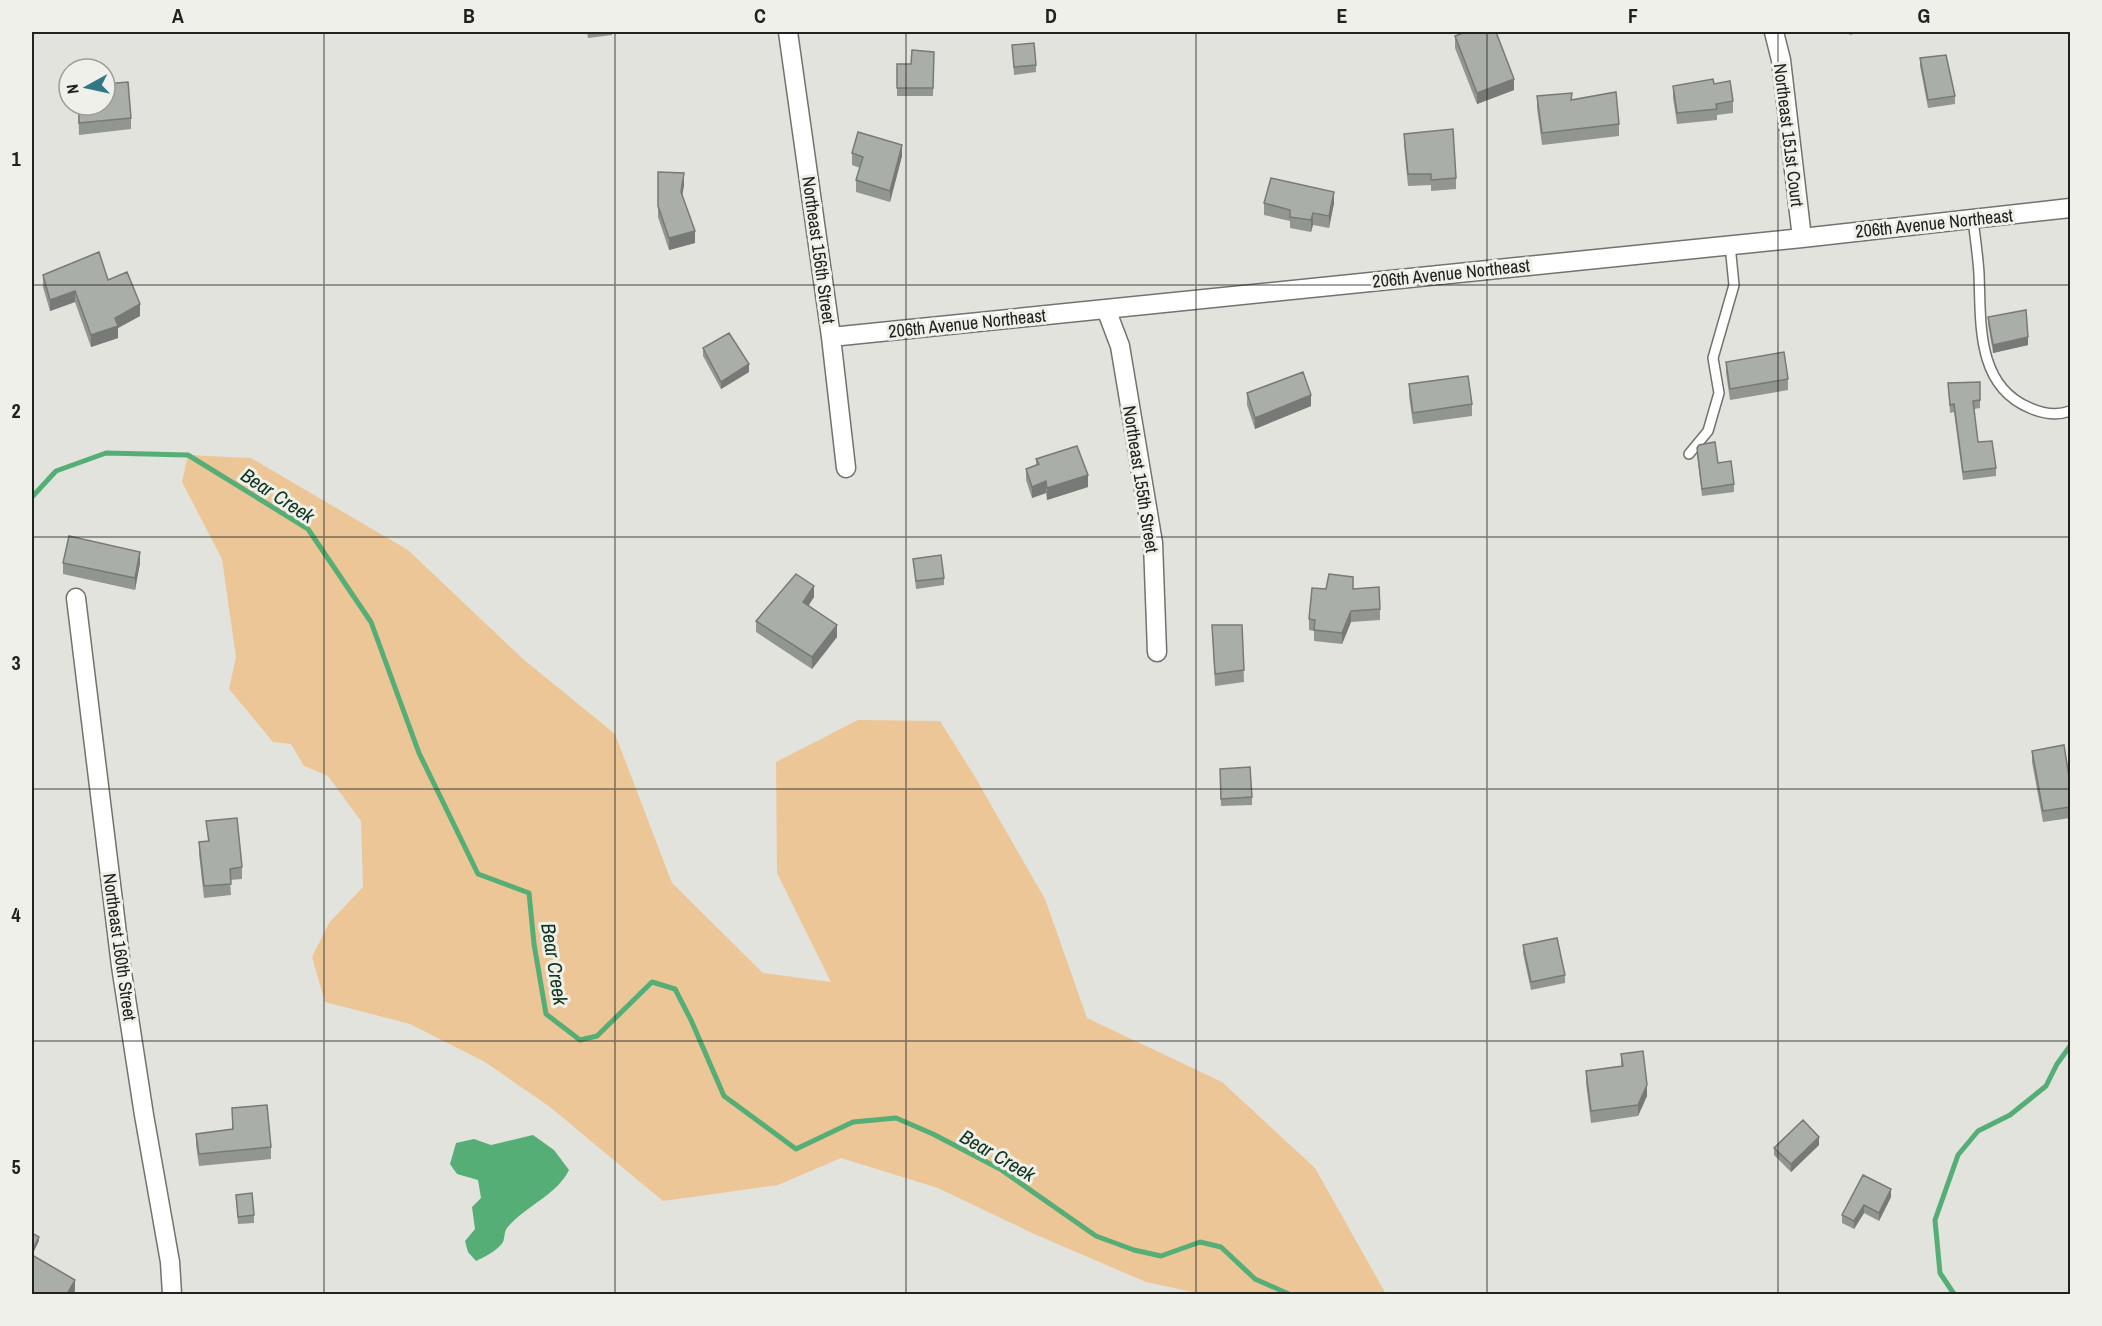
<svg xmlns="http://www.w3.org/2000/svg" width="2102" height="1326" viewBox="0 0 2102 1326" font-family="'Archivo Narrow',sans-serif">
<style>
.green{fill:#edc697}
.water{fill:#55ae76}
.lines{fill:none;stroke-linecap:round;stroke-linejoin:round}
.stream{stroke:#55ae76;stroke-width:5}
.lane-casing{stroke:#72736d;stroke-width:12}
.street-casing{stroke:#72736d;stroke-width:21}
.lane{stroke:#fff;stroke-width:9}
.street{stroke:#fff;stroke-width:18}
.wall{fill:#929690}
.shaded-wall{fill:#777a76}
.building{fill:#aaaea8;stroke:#777a76;stroke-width:1.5}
.grid{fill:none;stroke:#21221f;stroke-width:1.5;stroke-opacity:0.55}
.labels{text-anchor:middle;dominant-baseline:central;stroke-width:6;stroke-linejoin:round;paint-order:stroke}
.street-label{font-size:18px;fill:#21221f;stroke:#eff0e9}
.water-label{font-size:20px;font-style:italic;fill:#0f351e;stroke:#eff0e9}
.neatline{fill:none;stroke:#21221f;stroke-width:2}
.grid-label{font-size:20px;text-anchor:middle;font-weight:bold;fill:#21221f}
</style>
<rect width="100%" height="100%" fill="#e2e3dc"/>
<path class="green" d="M188,455L251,458L408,550L523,659L615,734L672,883L763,973L831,982L777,873L776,762L858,720L940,721L975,777L1045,899L1087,1018L1222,1082L1315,1168L1386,1294H1202L1146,1282L1032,1233L938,1188L841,1158L778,1185L663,1201L550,1107L485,1062L410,1024L325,1002L312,957L329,923L363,887L361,821L328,776L304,766L291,744L273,742L229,689L236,657L222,559L182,482Z"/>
<path class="water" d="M533,1135L554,1150L569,1170C557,1195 525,1206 507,1228C504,1232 505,1237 503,1242C498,1250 485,1257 476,1261L468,1252L465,1241L475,1229L472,1207L481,1198L478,1180L457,1174L450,1164L456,1143L474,1139L491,1145Z"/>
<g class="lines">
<path class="stream" d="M32,497L56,471L106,453L188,455L308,529L371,622L419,753L478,874L529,893L534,944L546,1014L580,1040L597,1036L652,982L675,989L691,1020L724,1096L796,1149L853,1122L896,1118L933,1134L1000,1169L1096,1236L1134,1250L1161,1256L1200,1242L1221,1247L1255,1279L1289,1294
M1954,1294L1940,1273L1935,1220L1958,1155L1978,1131L2010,1115L2046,1086L2057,1064L2070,1046"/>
<defs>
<path id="lane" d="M1973,219C1975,237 1978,256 1979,274C1981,323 1976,386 2030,408C2044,414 2057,416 2070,411
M1689,454L1708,431L1719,393L1713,358L1734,285L1730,245"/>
<path id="street" d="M788,32L831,337L846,468
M1774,32L1781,60L1802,238
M1106,309L1120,346L1153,543L1157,652
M831,337L1802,238L2070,208
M76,598L121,966L144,1115L170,1262L172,1294"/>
</defs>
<use href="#lane" class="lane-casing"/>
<use href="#street" class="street-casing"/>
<use href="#lane" class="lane"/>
<use href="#street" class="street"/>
</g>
<path class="wall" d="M587,32H612V35L588,38Z
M1840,32H1853L1852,35Z
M1455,36L1514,90L1477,104L1455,48Z
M1012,45L1036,65V72L1014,75Z
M934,52L933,96H897V64H911Z
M1920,58L1955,96V104L1928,108L1920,66Z
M1714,84L1733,101V113L1717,115V120L1677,124L1673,98V86Z
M1537,96L1572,100L1619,124V136L1542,145L1537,108Z
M78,105H105L131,118V129L79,135Z
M1404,134L1456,178V189L1431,191V185L1408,186L1404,145Z
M852,153L902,156L890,202L856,192V180L860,168L852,165Z
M658,172L684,185L682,195L695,243L669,250L658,217Z
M1264,203H1334L1329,228L1313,225L1311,232L1290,228V221L1264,215Z
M43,275L108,280L140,316L118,328V338L91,347L75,302L50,311L43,287Z
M1988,317L2028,345L1993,353L1988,324Z
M703,348L749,372L721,389L703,356Z
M1726,362L1788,379V390L1730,400L1726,373Z
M1980,382V408L1974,409L1978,442L1996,468V476L1963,480L1954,412L1950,413L1948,383Z
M1409,384L1472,404V416L1413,424L1409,396Z
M1247,393L1311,406L1255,429L1247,405Z
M1697,448L1718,463L1734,484V492L1702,496L1697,455Z
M1036,459L1088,487L1047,500L1046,493L1032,498L1026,480V469L1036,465Z
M913,559L944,578V585L916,589Z
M63,563H140L135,590L63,574Z
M1326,589H1353L1380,609V620L1351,622L1342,644L1314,641V631L1309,630V619Z
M814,597L808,606L837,637L812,669L756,632V621Z
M1212,625H1242L1244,682L1215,686Z
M2032,751L2070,783V818L2043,822L2032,762Z
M1220,777L1252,797V805L1221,806Z
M206,821L242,867V879L230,880L231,895L204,898L199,854V842L208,841Z
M1523,945L1565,975V983L1531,990L1523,953Z
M1621,1054L1647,1096L1638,1116L1591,1123L1586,1083V1071L1621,1066Z
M232,1108L271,1147V1159L199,1166L196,1145V1134L232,1129Z
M1819,1145L1791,1172L1774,1155V1148Z
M1863,1175L1891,1197L1879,1221L1864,1213L1854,1229L1842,1223V1215Z
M236,1195L254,1215V1223L238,1224Z"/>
<path class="shaded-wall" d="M1514,79V90L1477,104V93Z
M902,145V156L890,202V191Z
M684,173V185L681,204V192Z
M1334,192V203L1329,228V216Z
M1313,213V225L1311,232V220Z
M695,231V243L669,250V238Z
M75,291V302L50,311V300Z
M140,304V316L118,328V338L91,347V335L115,318Z
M2028,337V345L1993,353V345Z
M749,364V372L721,389V382Z
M1311,395V406L1255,429V418Z
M1088,475V487L1047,500V488Z
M1046,481V493L1032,498V487Z
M140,552V563L135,590V578Z
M814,586V597L803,614V602Z
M1351,611V622L1342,644V633Z
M837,625V637L812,669V657Z
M1647,1085V1096L1638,1116V1105Z
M1819,1137V1145L1791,1172V1164Z
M1891,1189V1197L1879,1221V1213Z
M1864,1205V1213L1854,1229V1221Z
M39,1237V1241L32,1255V1251Z
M75,1280V1291L73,1294H67Z"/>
<path class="building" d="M1466,32H1496L1514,79L1477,93L1455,36Z
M1034,43L1036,65L1014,67L1012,45Z
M912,50L934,52L933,88H897V64H911Z
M1946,55L1955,96L1928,100L1920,58Z
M1713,79L1714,84L1730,81L1733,101L1716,104L1717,109L1677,113L1673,86Z
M128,82L131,118L79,123V105H105V84Z
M1616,92L1619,124L1542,133L1537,96L1572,93L1571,100Z
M1453,129L1456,178L1431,180V174H1408L1404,134Z
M858,132L902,145L890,191L856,180L863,157L852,153Z
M658,172L684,173L681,192L695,231L669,238L658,206Z
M1271,178L1334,192L1329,216L1313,213L1311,220L1290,217V210L1264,203Z
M99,252L108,280L127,272L140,304L115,318L118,326L91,335L75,291L50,300L43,275Z
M2026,310L2028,337L1993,345L1988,317Z
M729,333L749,364L721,382L703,348Z
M1784,352L1788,379L1730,389L1726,362Z
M1303,372L1311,395L1255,418L1247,393Z
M1468,376L1472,404L1413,413L1409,384Z
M1980,382V400L1973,401L1978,442L1992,441L1996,468L1963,472L1954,404L1950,405L1948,383Z
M1715,442L1718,463L1731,461L1734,484L1702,489L1697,448L1699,445Z
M1077,446L1088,475L1047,488L1046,481L1032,487L1026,469L1039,464L1036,459Z
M69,536L140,552L135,578L63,563Z
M941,555L944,578L916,581L913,559Z
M796,574L814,586L803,602L837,625L812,657L756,621Z
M1329,574L1353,577V589L1379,587L1380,609L1351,611L1342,633L1314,630L1315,620L1309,619L1312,588L1326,589Z
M1212,625H1242L1244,670L1215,674Z
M2064,745L2070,783V807L2043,811L2032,751Z
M1250,767L1252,797L1221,799L1220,769Z
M237,818L242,867L230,869L231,884L204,886L199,842L209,841L206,821Z
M1557,938L1565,975L1531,982L1523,945Z
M1643,1051L1647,1085L1638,1105L1591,1111L1586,1071L1623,1066L1621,1054Z
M267,1105L271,1147L199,1154L196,1134L233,1129L232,1108Z
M1803,1120L1819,1137L1791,1164L1774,1148Z
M1863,1175L1891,1189L1879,1213L1864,1205L1854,1221L1842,1215Z
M252,1193L254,1215L238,1217L236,1195Z
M32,1233L39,1237L32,1251Z
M32,1255L75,1280L67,1294H34L32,1293Z"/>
<path class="grid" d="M324,32V1294M615,32V1294M906,32V1294M1196,32V1294M1487,32V1294M1778,32V1294M32,285H2070M32,537H2070M32,789H2070M32,1041H2070"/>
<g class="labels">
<g class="street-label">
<text transform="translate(1789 135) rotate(83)">Northeast 151st Court</text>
<text transform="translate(1934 223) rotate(-6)">206th Avenue Northeast</text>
<text transform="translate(819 250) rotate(82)">Northeast 156th Street</text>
<text transform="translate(1451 273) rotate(-6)">206th Avenue Northeast</text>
<text transform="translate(967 323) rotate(-6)">206th Avenue Northeast</text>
<text transform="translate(1141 479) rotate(81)">Northeast 155th Street</text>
<text transform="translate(120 947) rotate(82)">Northeast 160th Street</text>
</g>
<g class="water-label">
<text transform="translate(278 495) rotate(33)">Bear Creek</text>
<text transform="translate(555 964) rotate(81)">Bear Creek</text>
<text transform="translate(998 1155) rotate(30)">Bear Creek</text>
</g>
</g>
<rect width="2102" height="1326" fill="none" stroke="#eff0e9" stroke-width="66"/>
<g transform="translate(87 87) rotate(262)"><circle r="28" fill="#eff0e9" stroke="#9d9e98" stroke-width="1.5"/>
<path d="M0-4.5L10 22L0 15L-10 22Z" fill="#337686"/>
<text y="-9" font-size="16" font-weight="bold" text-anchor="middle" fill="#21221f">N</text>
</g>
<rect x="33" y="33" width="2036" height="1260" class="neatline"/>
<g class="grid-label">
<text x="178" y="23">A</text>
<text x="469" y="23">B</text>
<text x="760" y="23">C</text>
<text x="1051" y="23">D</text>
<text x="1342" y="23">E</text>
<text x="1633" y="23">F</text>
<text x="1924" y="23">G</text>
<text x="16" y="166">1</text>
<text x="16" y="418">2</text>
<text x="16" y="670">3</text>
<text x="16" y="922">4</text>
<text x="16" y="1174">5</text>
</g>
</svg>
